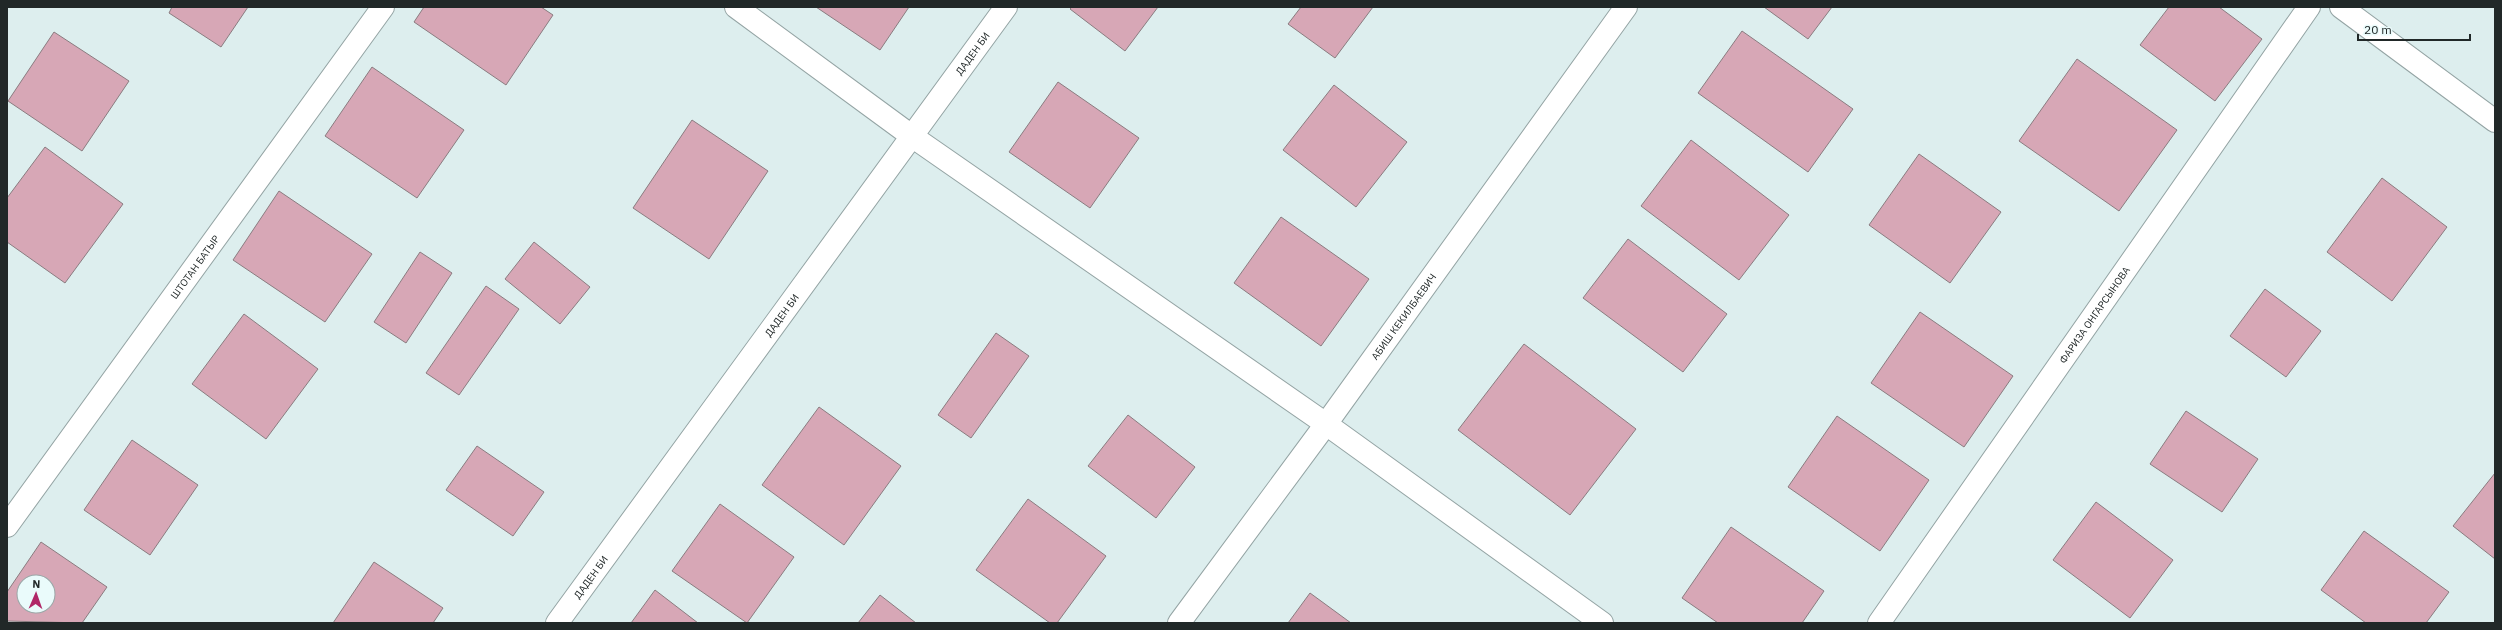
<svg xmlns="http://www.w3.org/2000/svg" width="2502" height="630" viewBox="0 0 2502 630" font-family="'IBM Plex Sans',sans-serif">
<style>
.building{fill:#d7a7b6;stroke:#8a7c80;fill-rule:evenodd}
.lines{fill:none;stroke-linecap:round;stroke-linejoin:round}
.minor-casing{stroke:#94a4a4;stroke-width:24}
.minor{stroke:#fff;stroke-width:22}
.labels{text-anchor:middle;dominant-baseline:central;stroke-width:3.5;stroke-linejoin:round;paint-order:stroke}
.street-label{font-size:10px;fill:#212828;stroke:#eafbfb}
</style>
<rect width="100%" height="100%" fill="#dee"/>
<path class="building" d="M172,7H248L221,47L169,13Z
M424,7H541L553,15L506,85L414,22Z
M816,7H909L880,50Z
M1072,7H1158L1125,51L1070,9Z
M1301,7H1373L1335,58L1288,24Z
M1764,7H1832L1808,39Z
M2169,7H2219L2262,39L2215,101L2140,45Z
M1742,31L1853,109L1808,172L1698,93Z
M54,32L129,81L82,151L8,101Z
M2077,59L2177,130L2119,211L2019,141Z
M372,67L464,130L417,198L325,136Z
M1058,82L1139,138L1090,208L1009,152Z
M1334,85L1407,142L1356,207L1283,150Z
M692,120L768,171L709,259L633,208Z
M1691,140L1789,215L1739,280L1641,206Z
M45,147L123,204L65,283L7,242V198Z
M1919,154L2001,212L1950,283L1869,225Z
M2382,178L2447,227L2392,301L2327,252Z
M279,191L372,254L325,322L233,260Z
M1281,217L1369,279L1321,346L1234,283Z
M1628,239L1727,314L1683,372L1583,298Z
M534,242L590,287L560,324L505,279Z
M420,252L452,273L406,343L374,322Z
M486,286L519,309L459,395L426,373Z
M2265,289L2321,331L2286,377L2230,336Z
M1920,312L2013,376L1964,447L1871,383Z
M244,314L318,369L266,439L192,384Z
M996,333L1029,356L971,438L938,415Z
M1524,344L1636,429L1570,515L1458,430Z
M819,407L901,466L844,545L762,485Z
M2186,411L2258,459L2222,512L2150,464Z
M1128,415L1195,467L1156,518L1088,466Z
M1837,416L1929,480L1880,551L1788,487Z
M132,440L198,485L150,555L84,510Z
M477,446L544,492L513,536L446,490Z
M2495,473V559L2453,526Z
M1028,499L1106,556L1057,623H1050L976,570Z
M2096,502L2173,560L2130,618L2053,560Z
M720,504L794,557L747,623L672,571Z
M1731,527L1824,591L1802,623H1718L1682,598Z
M2364,531L2449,592L2426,623H2366L2321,590Z
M41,542L107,587L82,623L7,621V592ZM24,582H48V606H24Z
M374,562L443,608L433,623H333Z
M655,590L698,623H631Z
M1310,593L1351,623H1288Z
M880,595L916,623H858Z"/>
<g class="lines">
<defs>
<g id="minor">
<path d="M736,7L913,137L1326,424L1602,623"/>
<path d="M2341,7L2495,121"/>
<path id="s1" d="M7,526L383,7"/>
<path id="s2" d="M557,623L1006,7"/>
<path id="s3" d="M1179,623L1326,424L1626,7"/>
<path id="s4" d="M1879,623L2309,7"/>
</g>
</defs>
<use href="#minor" class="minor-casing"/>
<use href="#minor" class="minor"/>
</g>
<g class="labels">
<g class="street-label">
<text stroke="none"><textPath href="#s2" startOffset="705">ДАДЕН БИ</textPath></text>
<text stroke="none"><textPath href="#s1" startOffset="320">ШТОТАН БАТЫР</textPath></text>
<text stroke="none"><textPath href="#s2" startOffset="381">ДАДЕН БИ</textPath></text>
<text stroke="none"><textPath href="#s4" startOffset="376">ФАРИЗА ОНГАРСЫНОВА</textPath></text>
<text stroke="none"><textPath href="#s3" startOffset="380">АБИШ КЕКИЛБАЕВИЧ</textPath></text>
<text stroke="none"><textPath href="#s2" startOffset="57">ДАДЕН БИ</textPath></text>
</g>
</g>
<rect width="2502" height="630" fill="none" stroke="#212828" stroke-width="16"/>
<g transform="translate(36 594) rotate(2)"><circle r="19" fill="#eafbfb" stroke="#9aa7a7"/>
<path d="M0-3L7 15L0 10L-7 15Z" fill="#b02767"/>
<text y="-6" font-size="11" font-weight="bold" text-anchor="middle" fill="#212828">N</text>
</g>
<path d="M2358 34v6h112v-6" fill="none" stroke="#212828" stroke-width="2"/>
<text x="2364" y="34" font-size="12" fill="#212828" stroke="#eafbfb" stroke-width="3" paint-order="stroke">20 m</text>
</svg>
